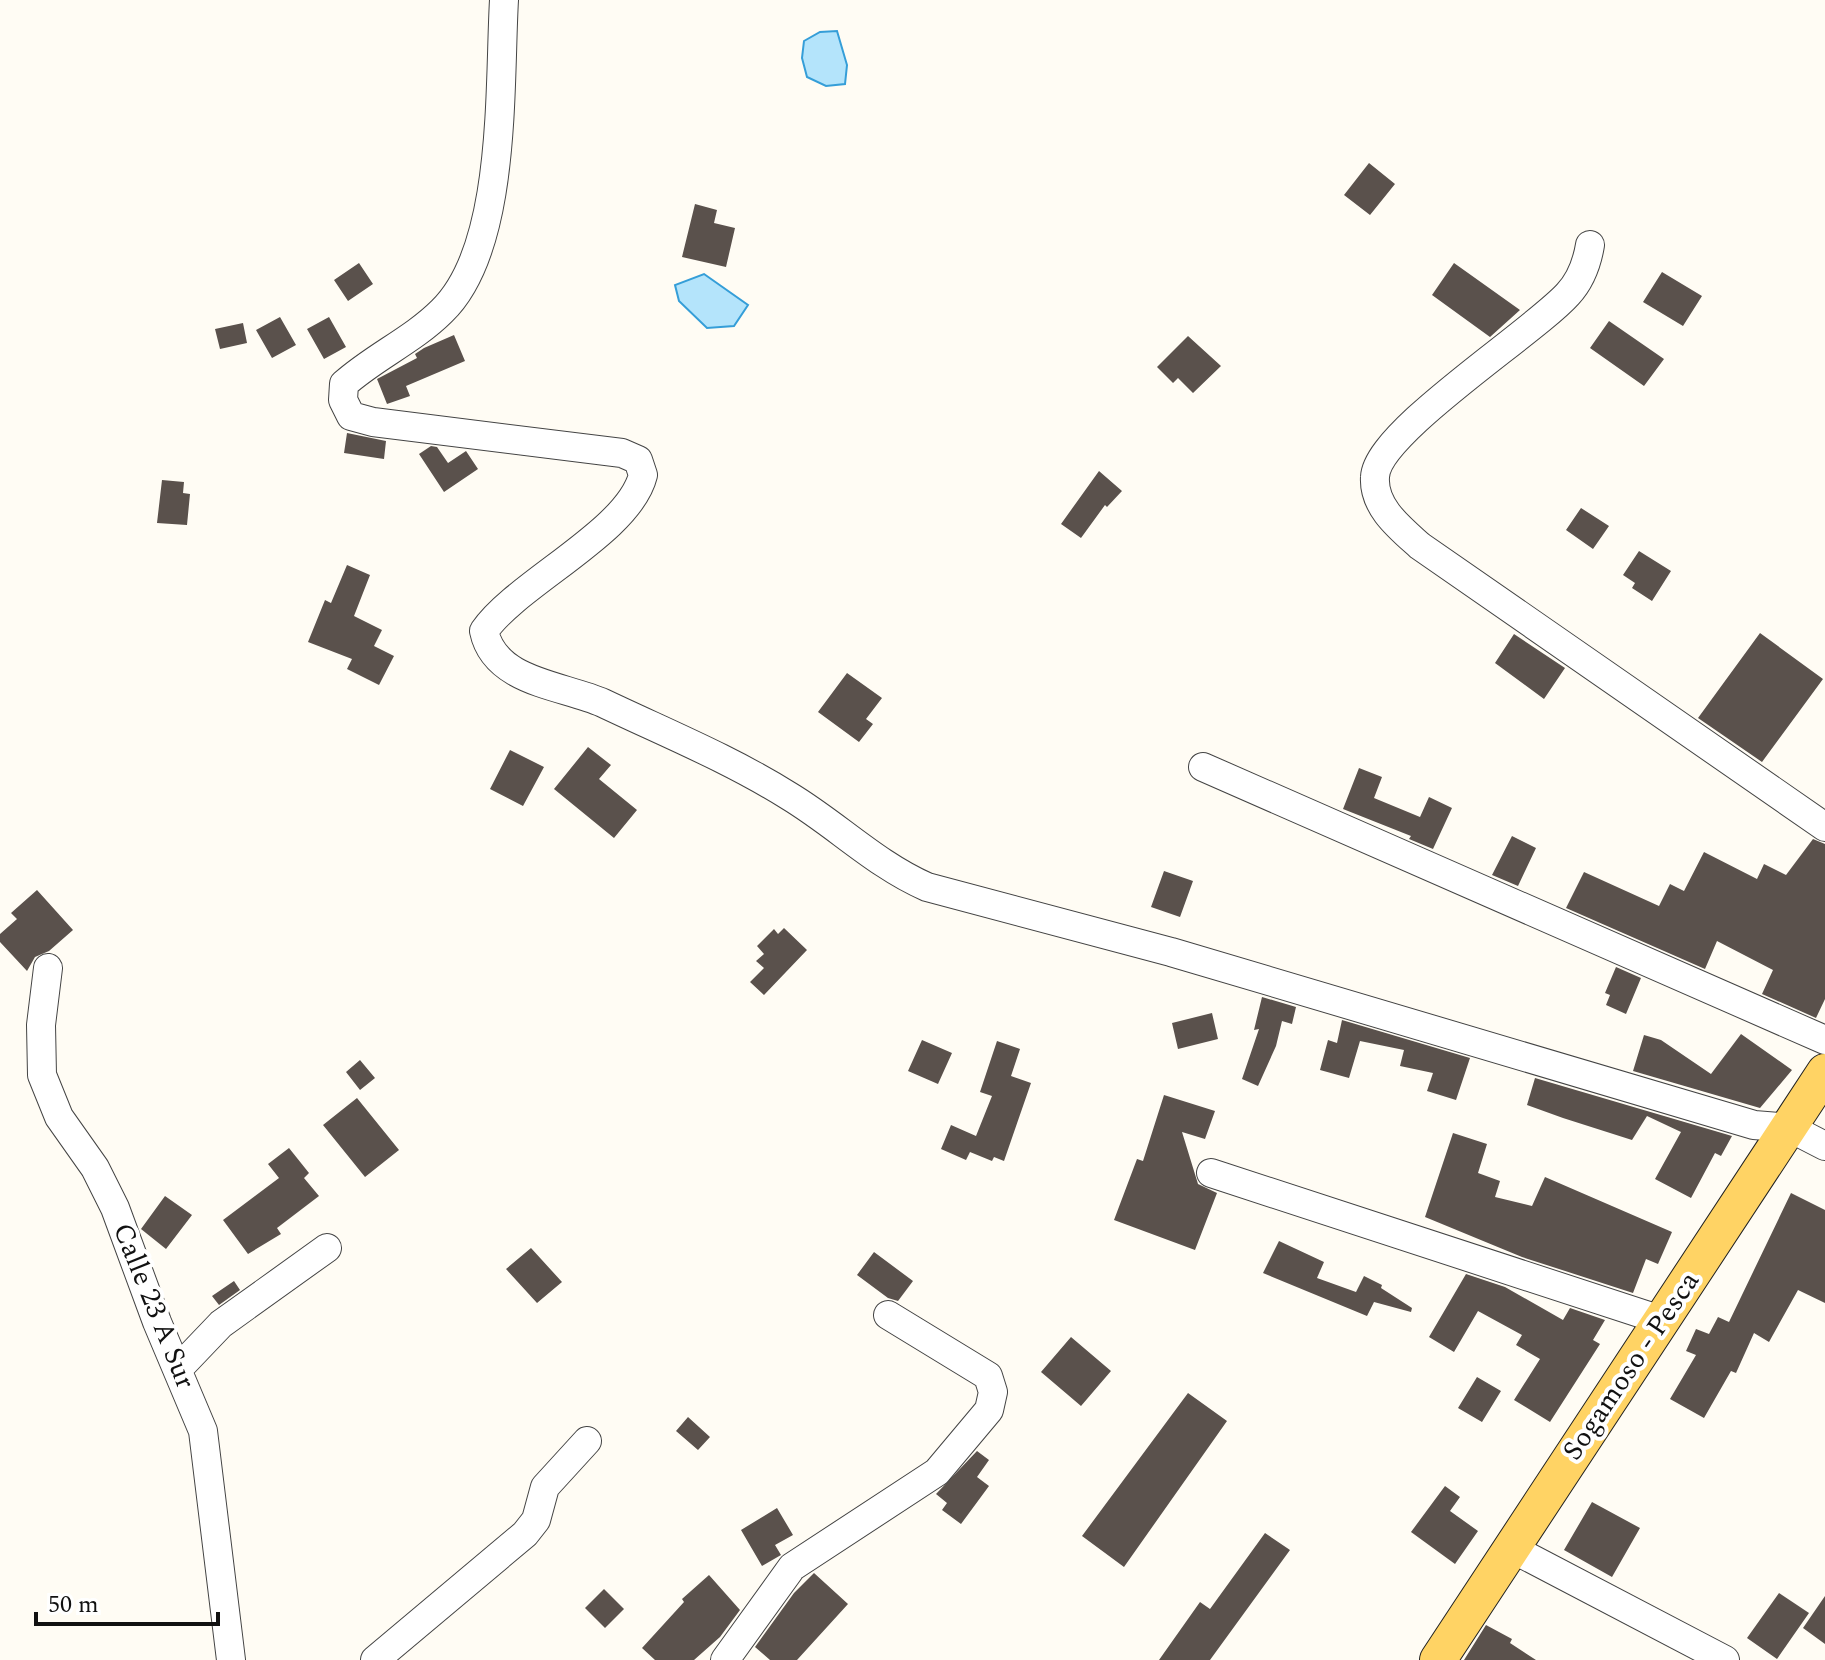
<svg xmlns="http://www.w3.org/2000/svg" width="1825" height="1660" viewBox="0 0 1825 1660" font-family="Spectral,serif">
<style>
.water{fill:#b4e4fb;stroke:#359ed8;stroke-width:2}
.building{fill:#5a514c}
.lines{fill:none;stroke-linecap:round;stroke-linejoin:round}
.minor-casing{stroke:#444;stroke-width:30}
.major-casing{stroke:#222;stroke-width:38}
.minor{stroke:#fff;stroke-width:28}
.major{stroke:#ffd364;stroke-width:36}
.labels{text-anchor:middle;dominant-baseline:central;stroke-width:8;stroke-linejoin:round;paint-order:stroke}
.street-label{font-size:28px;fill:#111;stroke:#fff}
</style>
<rect width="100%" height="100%" fill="#fffcf4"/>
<path class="water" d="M837,31L847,65L845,84L826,86L807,77L802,58L804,41L820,32Z
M704,274L748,305L734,326L707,328L679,301L675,285Z"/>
<path class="building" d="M1369,163L1395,184L1370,215L1344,195Z
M695,204L717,210L714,223L735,228L726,267L682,257Z
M359,263L373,284L348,301L334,280Z
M1454,263L1520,310L1490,337L1432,295Z
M1662,272L1702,296L1683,326L1643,302Z
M280,317L296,345L272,358L256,330Z
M329,317L346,347L324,359L307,329Z
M1609,321L1664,359L1644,386L1590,348Z
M243,323L247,343L220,349L215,329Z
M454,335L465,361L406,386L410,396L387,404L377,379L417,358L415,354L424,348Z
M1188,336L1221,366L1193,393L1178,378L1173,383L1157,367Z
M347,433L386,441L384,459L344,453Z
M431,446L437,447L448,463L466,451L478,469L444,492L419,454Z
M1099,471L1122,491L1107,507L1105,505L1081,538L1061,524Z
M162,480L184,482L183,493L190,494L187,525L157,523Z
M1581,508L1609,526L1593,549L1566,530Z
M1639,551L1671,571L1652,601L1632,588L1635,583L1623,575Z
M347,565L370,575L354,616L382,630L374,646L394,656L379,685L347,669L352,659L308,642L325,600L331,603Z
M1760,633L1823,679L1762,762L1698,718Z
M1514,634L1565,668L1544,699L1495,663Z
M847,673L882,698L866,719L873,724L859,742L818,712Z
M588,747L611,765L599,779L637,810L614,838L554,789Z
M510,750L544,767L523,806L490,789Z
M1359,768L1382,777L1374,798L1420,817L1429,797L1452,808L1433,849L1409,839L1411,836L1343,809Z
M1512,836L1536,848L1518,886L1492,875Z
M1813,839L1825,844V999L1816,1018L1762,994L1773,970L1717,941L1705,969L1566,908L1584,872L1659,906L1670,884L1684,891L1704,852L1757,879L1764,864L1786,875Z
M1164,871L1193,881L1180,917L1151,907Z
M37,890L73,930L49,951L35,957L27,971L0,942V934L17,919L11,913Z
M784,928L807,950L764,995L750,982L764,968L756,961L764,954L757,946L774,929L778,934Z
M1616,967L1641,978L1626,1014L1606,1005L1610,995L1605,993Z
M1262,997L1296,1007L1292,1024L1282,1021L1276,1046L1258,1086L1242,1079L1259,1029L1254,1030Z
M1212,1013L1218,1039L1178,1049L1172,1023Z
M1342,1020L1470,1058L1456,1100L1427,1091L1433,1073L1400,1066L1404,1050L1360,1041L1349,1078L1320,1070L1328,1040L1337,1043Z
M1741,1034L1792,1070L1760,1108L1633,1071L1644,1035L1661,1040L1711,1074Z
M922,1040L952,1053L938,1084L908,1071Z
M997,1041L1020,1049L1011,1076L1031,1083L1004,1161L994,1157L992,1161L970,1152L966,1160L941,1149L951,1125L976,1136L992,1096L980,1092Z
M360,1060L375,1078L360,1090L346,1072Z
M1535,1078L1732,1136L1721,1156L1715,1153L1691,1198L1655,1179L1681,1132L1647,1116L1632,1140L1563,1118L1527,1105Z
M1164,1095L1215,1111L1205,1139L1182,1132L1198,1184L1217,1193L1195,1250L1114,1220L1137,1159L1143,1161Z
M357,1098L399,1150L365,1177L323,1125Z
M1453,1133L1487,1144L1478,1173L1500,1181L1495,1197L1532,1206L1545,1177L1672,1232L1658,1264L1646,1259L1633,1293L1522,1257L1425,1217Z
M289,1148L309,1173L304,1178L319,1196L277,1228L281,1234L248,1254L223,1220L279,1178L268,1164Z
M1791,1193L1825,1210V1303L1798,1290L1769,1342L1754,1333L1736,1373L1731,1371L1704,1418L1670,1399L1696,1355L1686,1351L1696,1329L1709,1334L1718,1317L1729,1322Z
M165,1196L192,1215L166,1249L141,1229Z
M1279,1241L1324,1262L1317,1278L1356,1292L1364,1276L1382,1285L1381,1288L1412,1308L1411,1312L1374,1302L1367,1316L1263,1273Z
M531,1248L562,1282L537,1303L506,1269Z
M874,1252L913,1281L898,1301L888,1298L857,1275Z
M1466,1274L1505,1287L1563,1320L1570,1308L1605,1320L1593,1340L1600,1344L1550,1422L1514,1400L1540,1359L1516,1345L1522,1335L1478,1311L1454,1352L1429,1337Z
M234,1281L240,1290L219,1305L212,1296Z
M1071,1337L1111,1371L1081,1406L1041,1372Z
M1477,1377L1501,1391L1482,1422L1458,1408Z
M1188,1393L1227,1421L1124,1567L1082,1536Z
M688,1417L710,1437L698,1450L676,1431Z
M977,1451L989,1460L977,1477L989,1486L961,1524L942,1510L947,1503L936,1494Z
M1445,1486L1460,1497L1450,1511L1478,1531L1455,1564L1411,1532Z
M1592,1502L1640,1528L1612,1577L1564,1550Z
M777,1508L793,1535L775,1545L781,1555L762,1566L741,1530Z
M1265,1533L1290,1550L1210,1660H1159L1200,1602L1210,1609Z
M814,1573L848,1604L797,1660H770L755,1647L794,1593Z
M709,1575L740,1610L720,1637L694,1660H655L642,1648L684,1602L682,1599Z
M604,1589L624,1609L605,1628L585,1608Z
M1779,1593L1809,1613L1777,1659L1747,1638Z
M1825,1596V1644L1803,1628Z
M1486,1625L1512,1639L1510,1643L1536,1660H1464Z"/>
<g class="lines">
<defs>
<path id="minor" d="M504,0C499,86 507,248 442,311C413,340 374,357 344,384L343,400L351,416L373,422L622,453L638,460L643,475C629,532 517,583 484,631C495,683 563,685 603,703C666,733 730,759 789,796C837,825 875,864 927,887L1171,952L1754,1125L1790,1128L1825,1146
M1590,245C1587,263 1580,281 1568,294C1533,333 1377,432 1375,477C1373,507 1400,528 1420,546L1825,827
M1203,767L1825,1040
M48,968L41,1025L42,1075L59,1117L95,1168L115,1208L157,1322L203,1431L231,1660
M1211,1173L1661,1320
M178,1369L221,1324L327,1248
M1511,1548L1725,1660
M375,1660L525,1534L536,1520L545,1487L587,1441
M725,1660L792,1567L937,1472L989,1410L993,1392L988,1376L888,1315"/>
<path id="major" d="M1438,1660L1825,1072"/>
</defs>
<use href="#minor" class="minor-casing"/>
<use href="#major" class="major-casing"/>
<use href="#minor" class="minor"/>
<use href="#major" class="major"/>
</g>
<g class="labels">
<g class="street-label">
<text transform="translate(154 1306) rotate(68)">Calle 23 A Sur</text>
<text transform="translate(1631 1366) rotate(-56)">Sogamoso - Pesca</text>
</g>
</g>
<path d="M36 1612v12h182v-12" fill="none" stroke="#111111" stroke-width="4"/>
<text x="48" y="1612" font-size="24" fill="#111111" stroke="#ffffff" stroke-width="6" paint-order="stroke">50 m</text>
</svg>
